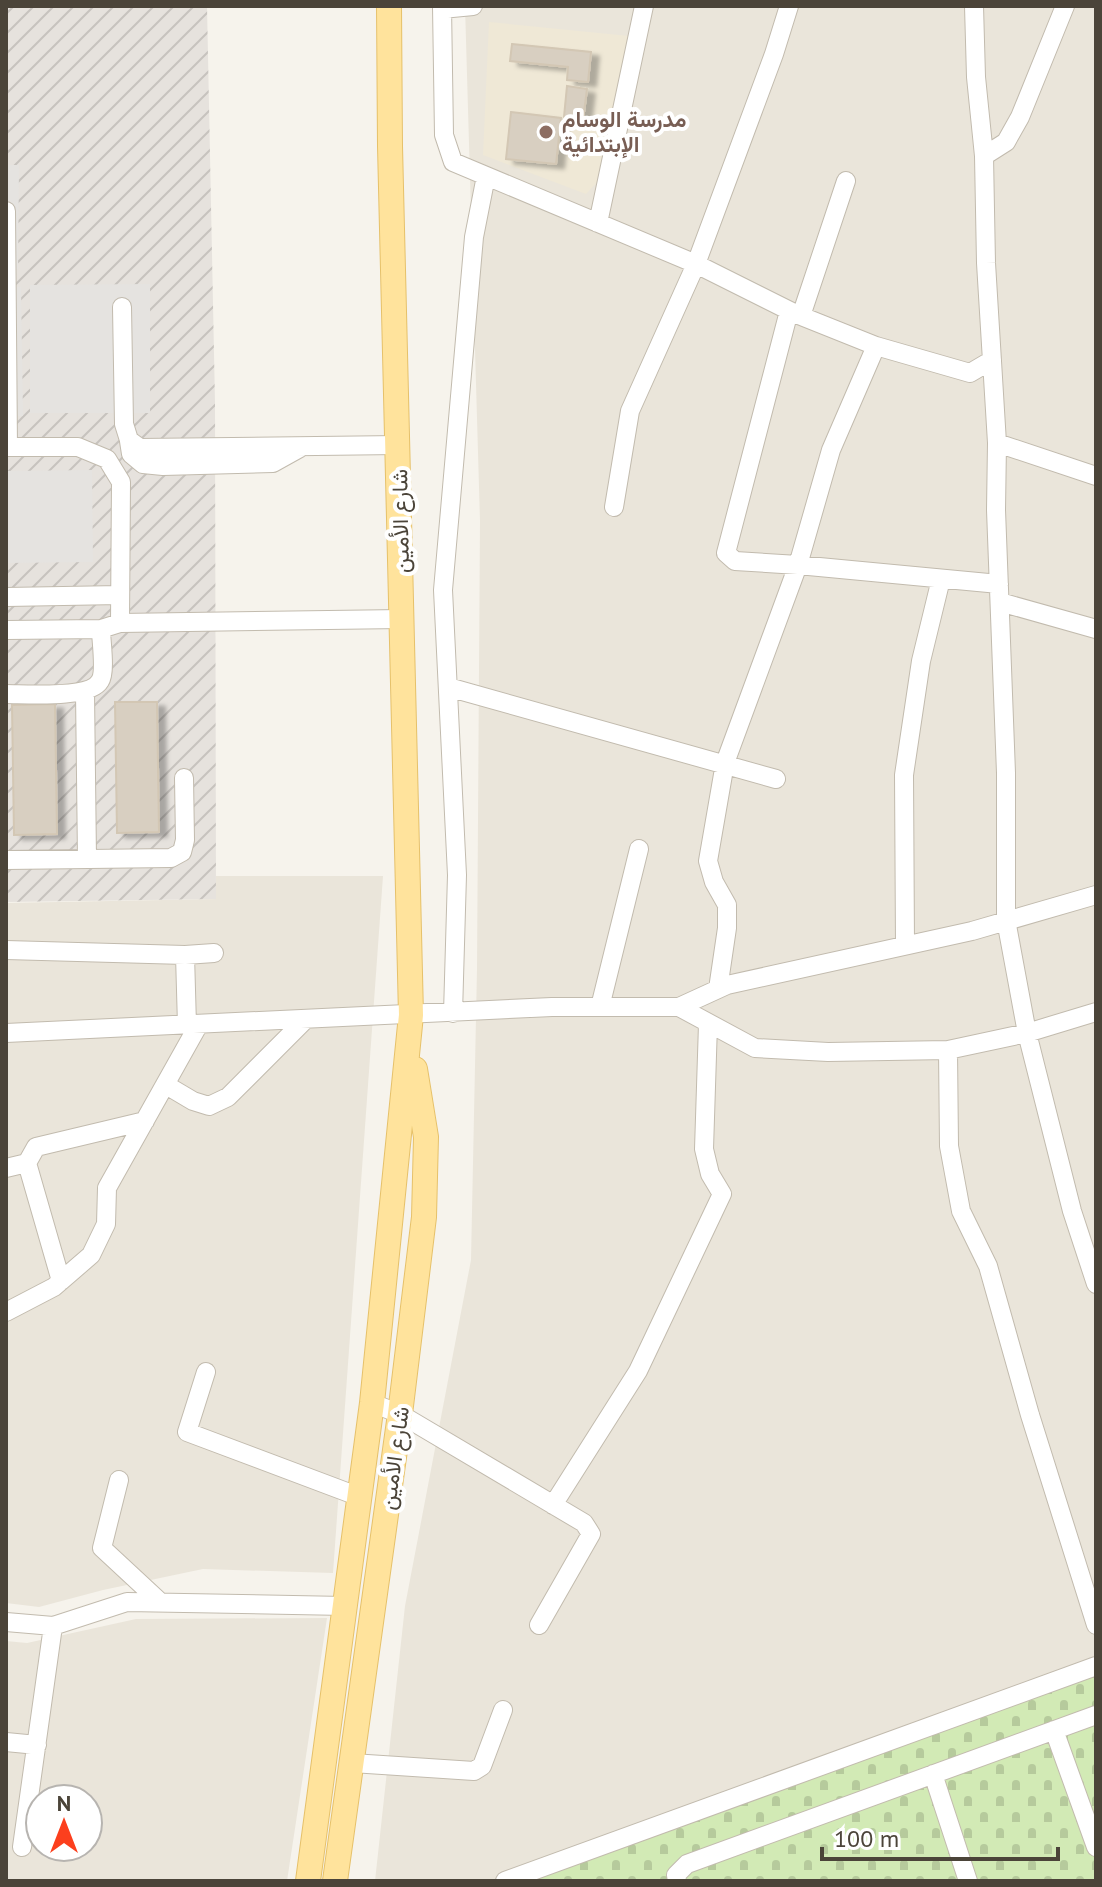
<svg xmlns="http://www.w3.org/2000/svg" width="1102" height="1887" viewBox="0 0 1102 1887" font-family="'PT Sans',Vazirmatn,sans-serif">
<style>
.residential{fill:#eae5da;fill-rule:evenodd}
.industrial{fill:url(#industrial-furrows)}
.education{fill:#efe8d6}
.cemetery{fill:url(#cemetery-stones)}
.parking{fill:#e5e3e0}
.building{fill:#d8cfc1;stroke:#d3c7b4;stroke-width:2;filter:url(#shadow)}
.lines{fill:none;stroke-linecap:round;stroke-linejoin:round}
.minor-casing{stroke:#c2bbae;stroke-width:20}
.major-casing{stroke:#e6c16a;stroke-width:26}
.minor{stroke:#fff;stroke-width:18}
.major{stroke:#ffe39c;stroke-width:24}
.education-dot{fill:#8d6e63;stroke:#fff;stroke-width:3}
.labels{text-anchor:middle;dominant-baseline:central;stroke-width:8;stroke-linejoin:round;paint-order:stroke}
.education-label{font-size:22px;font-weight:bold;fill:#785e54;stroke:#fff;text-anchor:start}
.street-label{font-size:22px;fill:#4b4439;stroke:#fff}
</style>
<defs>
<pattern id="industrial-furrows" width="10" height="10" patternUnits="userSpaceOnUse" patternTransform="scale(2)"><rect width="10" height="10" fill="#e6e2dd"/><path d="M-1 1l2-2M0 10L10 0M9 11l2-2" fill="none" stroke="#c7c3be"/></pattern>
<pattern id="cemetery-stones" width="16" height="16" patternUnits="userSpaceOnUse" patternTransform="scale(2)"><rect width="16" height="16" fill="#d2eab5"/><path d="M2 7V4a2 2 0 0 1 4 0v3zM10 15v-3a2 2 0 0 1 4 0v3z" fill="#b6ca9c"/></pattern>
<filter id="shadow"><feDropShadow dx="8" dy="4.5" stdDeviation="2" flood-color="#0004"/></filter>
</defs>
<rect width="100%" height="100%" fill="#f6f3ec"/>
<path class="residential" d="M465,6H1096V1676L528,1881H375L405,1606L471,1260L477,969L480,521Z
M216,876H383L333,1573L203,1569L103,1590L39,1607L6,1603V903L216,899Z
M327,1618L287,1881H6V1641L27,1643L136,1619ZM40,1799H88V1847H40Z"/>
<path class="industrial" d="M6,6H207L215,403L216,899L6,902Z"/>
<path class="education" d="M489,22L629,36L601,178L586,194L483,155Z"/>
<path class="cemetery" d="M1096,1676V1881H528L577,1863Z"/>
<path class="parking" d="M6,165H19L18,269H6Z
M150,284V413H30V285Z
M6,287H21L23,416H6Z
M92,470L93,562L6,563V471Z"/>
<path class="building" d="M512,44L591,52L588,82L567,80L568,67L510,61Z
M567,86L587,89L583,120L564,117Z
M511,112L561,118L556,164L506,159Z
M115,702H157L159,832L117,833Z
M55,704L57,834L14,835L12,705Z"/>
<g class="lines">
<defs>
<path id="minor" d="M442,6L444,135L453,162L696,264L796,314L876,346L970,373L992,360
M974,6L976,77L984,156L986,263L997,443L996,510L1006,773V920L1027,1033L1072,1211L1096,1284
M442,9L473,6
M984,156L1006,142L1020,117L1065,6
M6,211L8,447
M598,223L644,6
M122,307L124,424L129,440L140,448L399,445
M789,311L726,553L735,561L798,565L999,584
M801,316L846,181
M129,441L131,454L143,464L163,466L273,463L300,448
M997,443L1096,476
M6,447H78L107,459L121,482L120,623
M614,507L630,411L696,264L774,54L789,6
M6,597L120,595
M1000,602L1096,629
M6,630L101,629
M448,687L776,779
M85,692L87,859
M6,694C26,694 90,699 100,681C106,672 101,641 101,629L120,623L402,619
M6,860L171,858L182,852L185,840L184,778
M905,945L904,775L921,661L941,579
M6,950L185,955L214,953
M185,955L187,1025
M718,989L727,928V905L714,882L708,861L725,763L798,565L831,450L876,346
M600,1007L639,849
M679,1007L755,1048L828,1052L948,1050L1027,1033L1096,1012
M453,1013L457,875L443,590L474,237L486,176
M6,1033L552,1007H679L727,985L972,931L1096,895
M948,1050L949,1146L961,1211L988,1266L1030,1415L1096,1625
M166,1085L193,1101L209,1106L228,1097L305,1020
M27,1163L61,1281
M6,1168L27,1163L36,1147L145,1121
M6,1312L54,1287L91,1255L106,1224L107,1188L199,1024
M206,1372L187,1432L360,1497
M372,1403L400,1414L584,1523L591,1534L539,1625
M119,1480L102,1548L158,1600
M553,1505L638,1371L722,1194L710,1174L704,1149L708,1024
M6,1622L53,1626L127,1602L345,1606
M1054,1730L1096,1847
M6,1742L37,1745
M352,1763L474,1771L482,1766L503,1710
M933,1774L968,1881
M22,1847L53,1626
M505,1881L1096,1666
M677,1881L676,1875L687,1864L1096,1715"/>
<path id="major" d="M308,1881L372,1403L411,1015L390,146L389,6
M335,1881L400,1414L424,1217L426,1137L415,1069"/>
</defs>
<use href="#minor" class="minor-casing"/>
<use href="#major" class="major-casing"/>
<use href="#minor" class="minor"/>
<use href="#major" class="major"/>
</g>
<circle class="education-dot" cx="546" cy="132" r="8"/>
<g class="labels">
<g class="education-label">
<text x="562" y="119">مدرسة الوسام<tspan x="562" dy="25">الإبتدائية</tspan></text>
</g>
<g class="street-label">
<text transform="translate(400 521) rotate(-91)">شارع الأمين</text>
<text transform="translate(394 1458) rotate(-82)">شارع الأمين</text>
</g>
</g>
<rect width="1102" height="1887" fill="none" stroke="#4b4439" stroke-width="16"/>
<g transform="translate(64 1823)"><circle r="38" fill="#ffffff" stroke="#b7b4b0" stroke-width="2"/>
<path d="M0-6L14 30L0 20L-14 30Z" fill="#fc3f1d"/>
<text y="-12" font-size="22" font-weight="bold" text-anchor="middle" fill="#4b4439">N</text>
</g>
<path d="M822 1847v12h236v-12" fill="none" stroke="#4b4439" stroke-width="4"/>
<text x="834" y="1847" font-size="24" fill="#4b4439" stroke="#ffffff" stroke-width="6" paint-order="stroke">100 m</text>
</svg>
